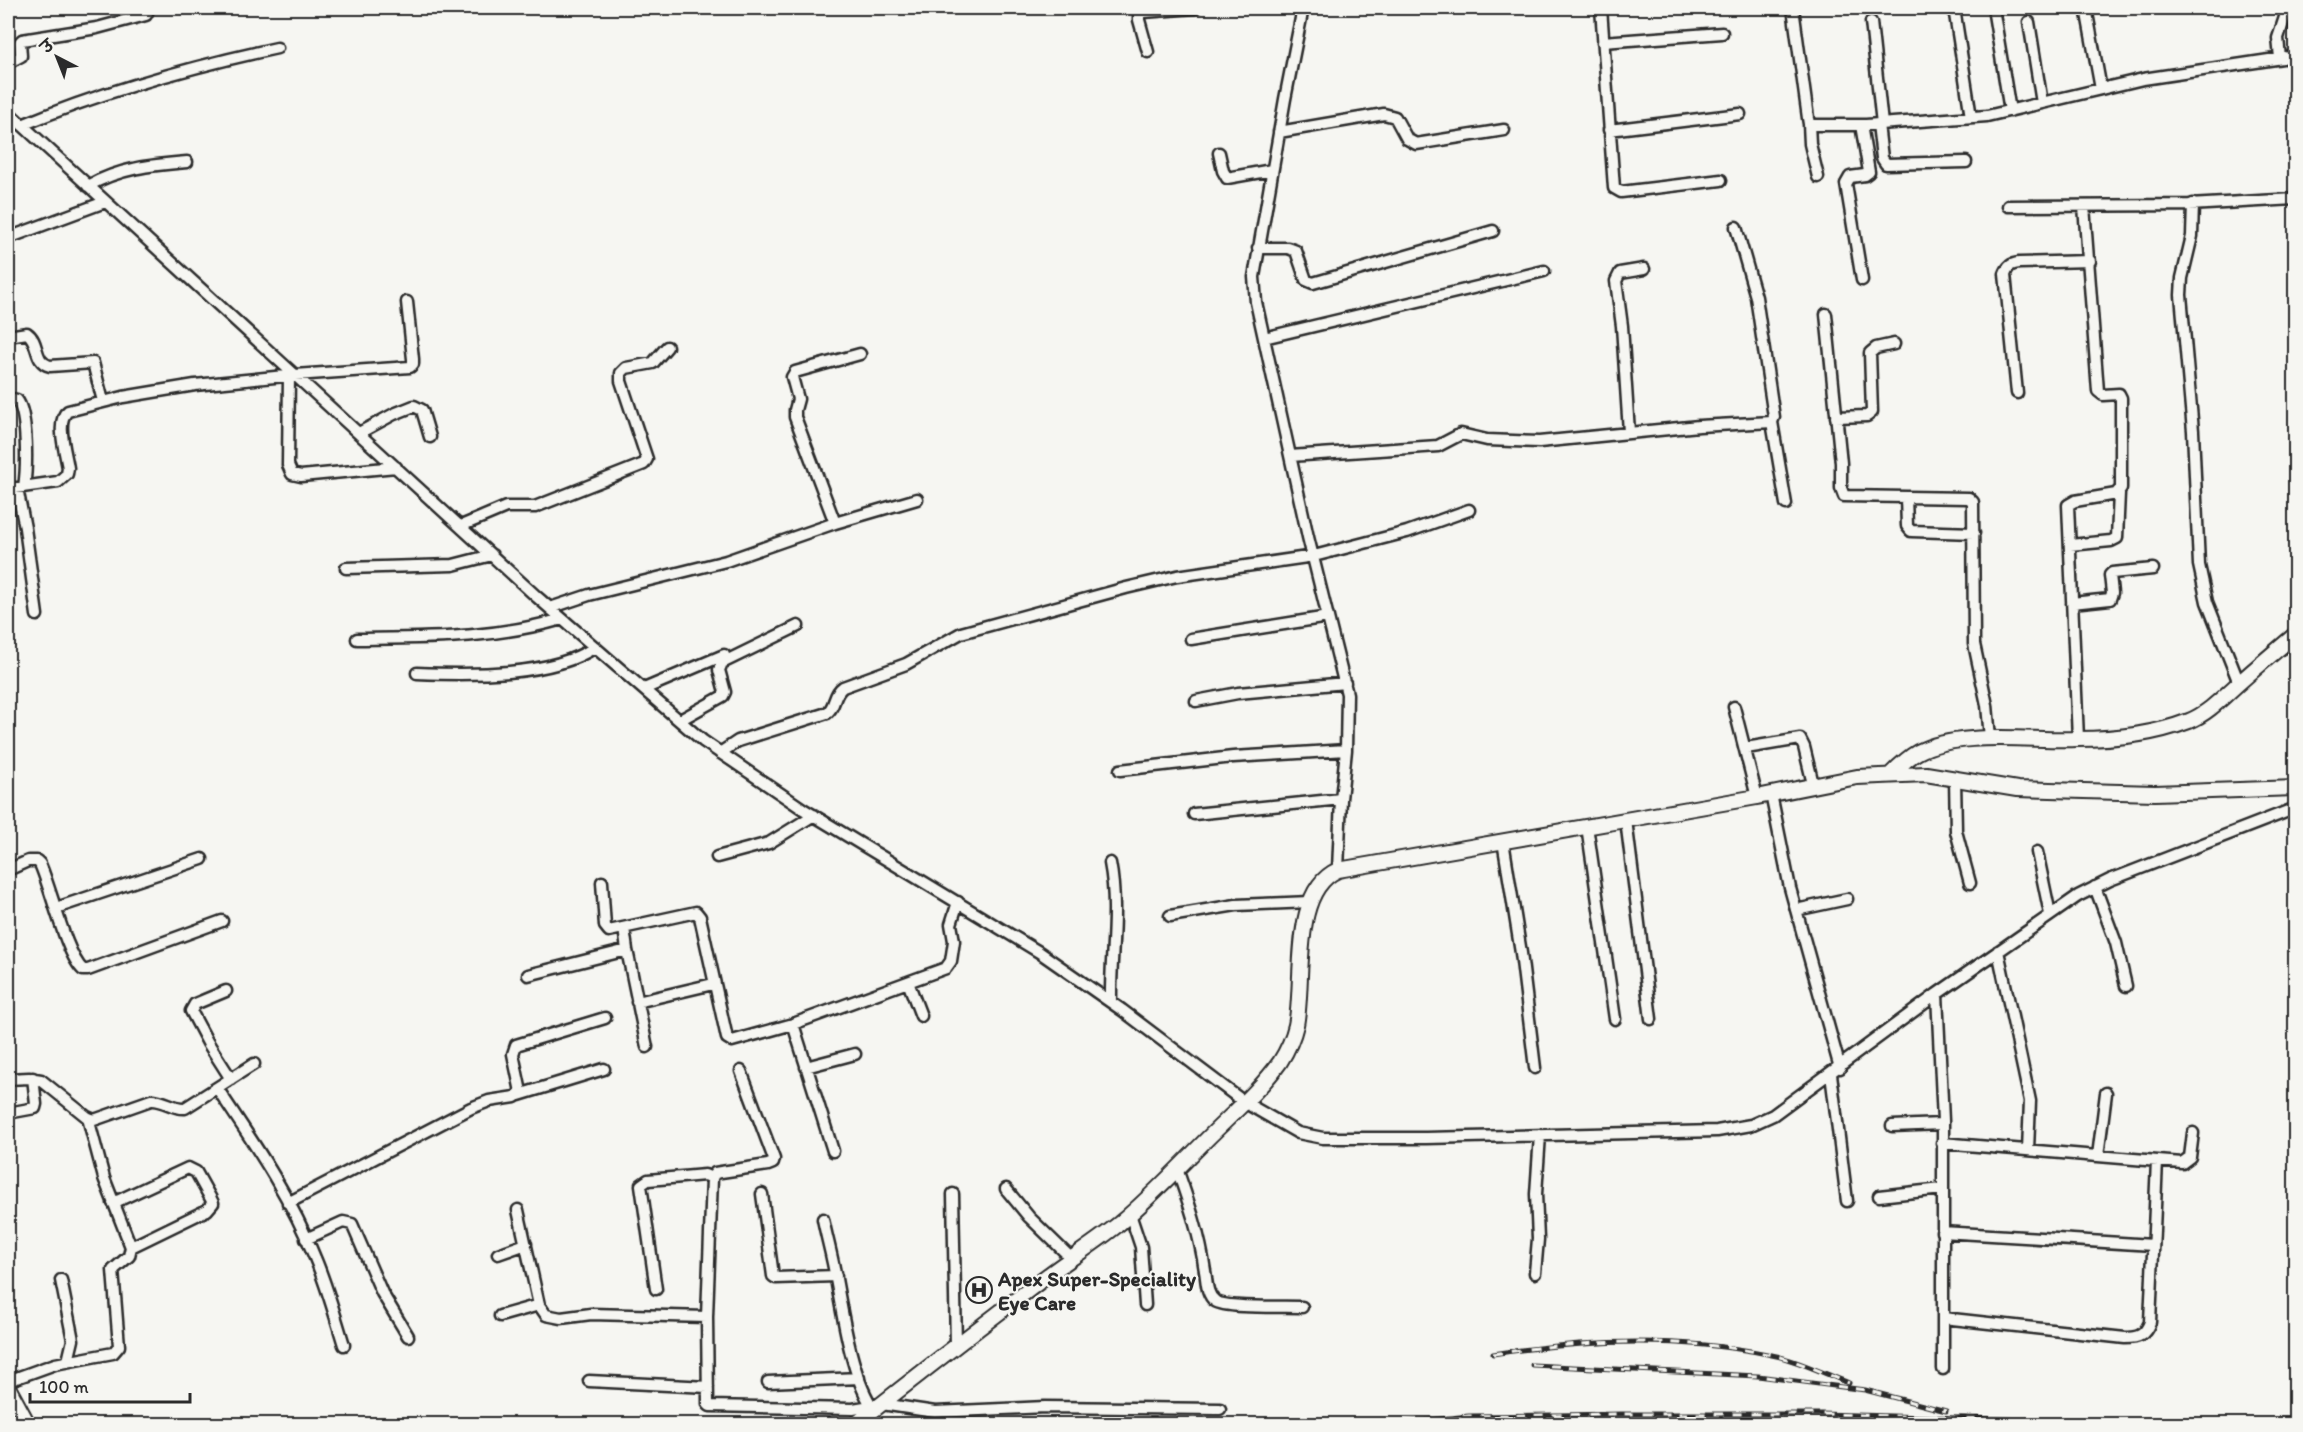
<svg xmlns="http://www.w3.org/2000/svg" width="2303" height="1432" viewBox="0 0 2303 1432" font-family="Itim,'Playpen Sans Deva',sans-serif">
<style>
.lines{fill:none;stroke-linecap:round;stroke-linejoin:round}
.street-casing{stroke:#2b2b2b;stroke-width:15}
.secondary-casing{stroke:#2b2b2b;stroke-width:18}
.street{stroke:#f6f6f2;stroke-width:10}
.secondary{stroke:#f6f6f2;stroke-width:14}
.rail-casing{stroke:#2b2b2b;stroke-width:5}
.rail{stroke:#f6f6f2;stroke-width:3;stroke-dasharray:9;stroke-linecap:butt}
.labels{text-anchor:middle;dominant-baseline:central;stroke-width:4.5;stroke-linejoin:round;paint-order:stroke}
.poi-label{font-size:21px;font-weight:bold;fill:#2b2b2b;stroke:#f6f6f2;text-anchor:start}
</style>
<rect width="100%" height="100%" fill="#f6f6f2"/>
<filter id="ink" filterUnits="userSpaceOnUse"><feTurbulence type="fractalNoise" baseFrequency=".0167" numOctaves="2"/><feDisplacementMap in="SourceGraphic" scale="12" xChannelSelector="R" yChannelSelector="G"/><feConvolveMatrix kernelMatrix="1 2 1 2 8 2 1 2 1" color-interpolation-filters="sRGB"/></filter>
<g filter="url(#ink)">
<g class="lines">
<defs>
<path id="street" d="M1135,8L1144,12L1195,8
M1303,8L1285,99L1254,277L1256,302L1308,537L1347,694L1346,750L1341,799L1338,870
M1601,8L1614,188L1621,192L1721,180
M1793,8L1808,118L1809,124L1814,125H1866L1987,116L2143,79L2296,56
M1954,8L1971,117
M1993,8L2010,111
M2086,8L2101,89
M1139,11V20L1148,52
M1871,22L1882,124
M2029,22L2042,103
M1603,42L1722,33
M2280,58L2278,38L2285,17L2284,8
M8,63L21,56L20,42L22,40L97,28L146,15L149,8
M8,112L537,597L703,741L803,809L1039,952L1122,1010L1244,1102L1298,1133L1323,1138H1426L1717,1131L1751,1125L1773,1115L1937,994L2078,896L2110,880L2296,808
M1809,124L1810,144L1818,177
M1878,124L1882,158L1886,164L1966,162
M22,125C104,91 190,67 277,48
M1861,125L1869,172L1865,175L1850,177L1846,184L1862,280
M1609,130L1740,114
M1279,132L1384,114L1395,117L1407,139L1416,144L1504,130
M1219,153L1223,171L1227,178L1272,170
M88,186C120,168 151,165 187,162
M2193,204L2192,236L2182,278L2181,295L2193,431L2199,565L2207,602L2239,683
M2008,206L2189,205L2296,199
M8,238L105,202
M1258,248H1288L1296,251L1306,280L1313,283L1493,231
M1826,314L1841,463V488L1844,496L1969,498L1973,502L1974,644L1987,705L1990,738
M8,336L27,333C40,342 33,362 50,366L93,363L103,401
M1264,338L1544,271
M289,375L288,465L292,474L301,476L396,467
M2017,393L2005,274C2008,266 2011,264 2019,263L2090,261
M8,398L17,400C28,414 27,468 24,487
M1836,417L1867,416L1872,412L1870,353L1876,348L1894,344
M1772,422L1786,504
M1629,432L1622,326L1616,281L1620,273L1644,269
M359,433L394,414L414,406L422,410L430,437
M1290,456L1438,446L1461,434L1487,440L1539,442L1699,426L1772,422L1774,417L1756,297L1736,227
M17,488L25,528L37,615
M8,489L58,482L67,474L68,468C66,454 55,420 68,411L123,397L195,385L295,375L410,367L413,364V359L407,302
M1906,497L1907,526L1911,531L1974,533
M835,523L795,417V410L798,399L792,377L795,372L860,354
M461,526L506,507H535L644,464L647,459L621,381V373L626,368L653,363L667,347
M2070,545L2111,541L2117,538L2119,493
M346,568L453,565L492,555
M2072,603L2110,599L2112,593L2110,575L2112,573L2153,569
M550,608L589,595L726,561L835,523L917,499
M357,639C427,638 494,639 562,619
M1191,639L1328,617
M417,673C468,675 552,677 595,647
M644,689L724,655
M1196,701L1238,693L1345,683
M1734,707L1757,797
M680,720L723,696L725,692L719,670L722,663L798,626
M2078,739L2068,505L2075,501L2116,494L2121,488V398L2119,394L2103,395L2098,391L2084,206
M1746,748L1800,739L1804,747L1813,784
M720,753L738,741L827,713C836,706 833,694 843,687L906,664L961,633L1126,588L1177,576L1314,556L1407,532L1469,510
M1120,770L1233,757L1346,750
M1955,778L1956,831L1970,883
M1771,794L1790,888L1840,1068
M1194,814L1341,799
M1626,820L1651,1019
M1587,826L1615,1019
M1503,841L1521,953L1535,1068
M2037,852L2050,914
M717,857L769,843L814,815
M1110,863C1119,909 1110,956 1111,1002
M8,870L28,861H37L40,864C51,888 66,955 83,970H88L222,921
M602,882L605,926L609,931L696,912L700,917L727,1038L732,1041L793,1024L946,968L951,961L954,941L951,924L958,902
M2095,887L2116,943L2126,986
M56,908L202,859
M1796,910L1847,899
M1170,916L1236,905L1310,902
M624,928L627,950L647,1047
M1998,951L2030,1101L2028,1150
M528,975L627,950
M908,982L921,1016
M226,991L195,1004L191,1011L208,1043L231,1079
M1937,994L1943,1121V1369
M637,1002L713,984
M793,1024L833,1151
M806,1067L855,1054
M741,1071L774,1159L773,1163L768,1165L721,1172L715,1173L712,1178L707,1317L708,1404L710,1406L853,1409L882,1404L935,1412L1045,1407L1220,1409
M1831,1074L1847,1201
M8,1079L29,1078L41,1080L87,1117L94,1120L151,1100C163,1099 173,1109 185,1108L254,1064
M217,1088C253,1142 291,1197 315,1258C327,1286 335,1316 344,1345
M519,1095L604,1069
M8,1113L35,1108L36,1104L33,1078
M1892,1126L1942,1124
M1942,1143L2182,1163L2190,1157L2193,1133
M2098,1156L2106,1093
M1177,1169C1189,1203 1200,1235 1205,1271C1207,1281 1206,1294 1215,1301C1226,1309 1286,1306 1302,1307
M1006,1189L1029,1217L1071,1258
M762,1194L773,1276L776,1278L836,1276
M953,1194L956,1345
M1879,1196L1942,1189
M113,1203L188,1168L196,1172L211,1199L213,1203L207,1210L131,1247
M288,1203L471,1108L489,1101L515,1097L521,1092L513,1054L516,1045L605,1018
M518,1210L539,1305L546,1315L561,1318L591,1314L707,1317
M1130,1214L1141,1247L1145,1305
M823,1219C827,1239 833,1259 836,1279C843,1316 851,1373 871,1405
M1942,1232L2153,1245
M306,1239L343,1222L352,1224L382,1293L408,1336
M498,1254L526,1244
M1535,1273L1538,1239L1536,1194L1540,1135
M61,1280L73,1340L68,1361
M656,1289L641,1185L648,1180L705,1175L712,1178
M500,1316L539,1305
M1943,1318L2125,1338C2139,1338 2145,1335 2150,1322L2157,1161
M8,1381L55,1364L113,1353L119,1346L113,1270L129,1256L131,1247L104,1178L88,1118
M589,1381L708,1387
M768,1382L859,1378"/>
<path id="secondary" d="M1890,775C1899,766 1907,758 1918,752C1959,730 2031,741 2077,739C2114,739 2155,734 2189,721C2209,713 2224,696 2240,682C2258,666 2277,650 2296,634
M8,1387L28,1424
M856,1424C918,1375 980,1327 1043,1279C1068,1260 1095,1243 1120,1223C1151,1197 1179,1167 1208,1138C1232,1114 1260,1090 1280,1062C1287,1051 1293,1038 1296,1025C1305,982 1290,891 1338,870L1757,797L1857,777L1926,774L2017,789L2084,791L2155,793L2296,788"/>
</defs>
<use href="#street" class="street-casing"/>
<use href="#secondary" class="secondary-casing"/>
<use href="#street" class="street"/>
<use href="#secondary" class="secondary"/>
<defs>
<path id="rail" d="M1493,1354C1583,1340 1677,1336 1767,1354C1795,1359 1823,1373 1849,1383
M1532,1365L1758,1376L1865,1390L1946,1411
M1391,1424L1469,1416L1623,1414H1822L2105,1422L2124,1424"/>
</defs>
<use href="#rail" class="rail-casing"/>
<use href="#rail" class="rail"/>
</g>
</g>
<defs>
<symbol id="hospital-ring" viewBox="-11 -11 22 22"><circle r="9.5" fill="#f6f6f2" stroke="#2b2b2b" stroke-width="1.5"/><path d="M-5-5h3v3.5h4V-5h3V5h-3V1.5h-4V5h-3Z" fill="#2b2b2b"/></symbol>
</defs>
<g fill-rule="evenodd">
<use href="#hospital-ring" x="964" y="1275" width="30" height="30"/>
</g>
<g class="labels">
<g class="poi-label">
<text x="998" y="1278">Apex Super-Speciality<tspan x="998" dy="24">Eye Care</tspan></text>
</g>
</g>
<rect width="2303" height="1432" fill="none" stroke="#f6f6f2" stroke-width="30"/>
<rect x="15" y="15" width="2273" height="1402" fill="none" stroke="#2b2b2b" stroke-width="2" filter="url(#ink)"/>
<g transform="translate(57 57) rotate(318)" stroke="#f6f6f2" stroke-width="4.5" paint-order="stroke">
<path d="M0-4.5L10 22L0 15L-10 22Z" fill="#2b2b2b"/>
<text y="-9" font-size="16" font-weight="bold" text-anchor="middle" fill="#2b2b2b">उ</text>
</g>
<path d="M30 1393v9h160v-9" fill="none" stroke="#2b2b2b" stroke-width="3"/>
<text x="39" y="1393" font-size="18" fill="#2b2b2b" stroke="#f6f6f2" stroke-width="4.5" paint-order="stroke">100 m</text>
</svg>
